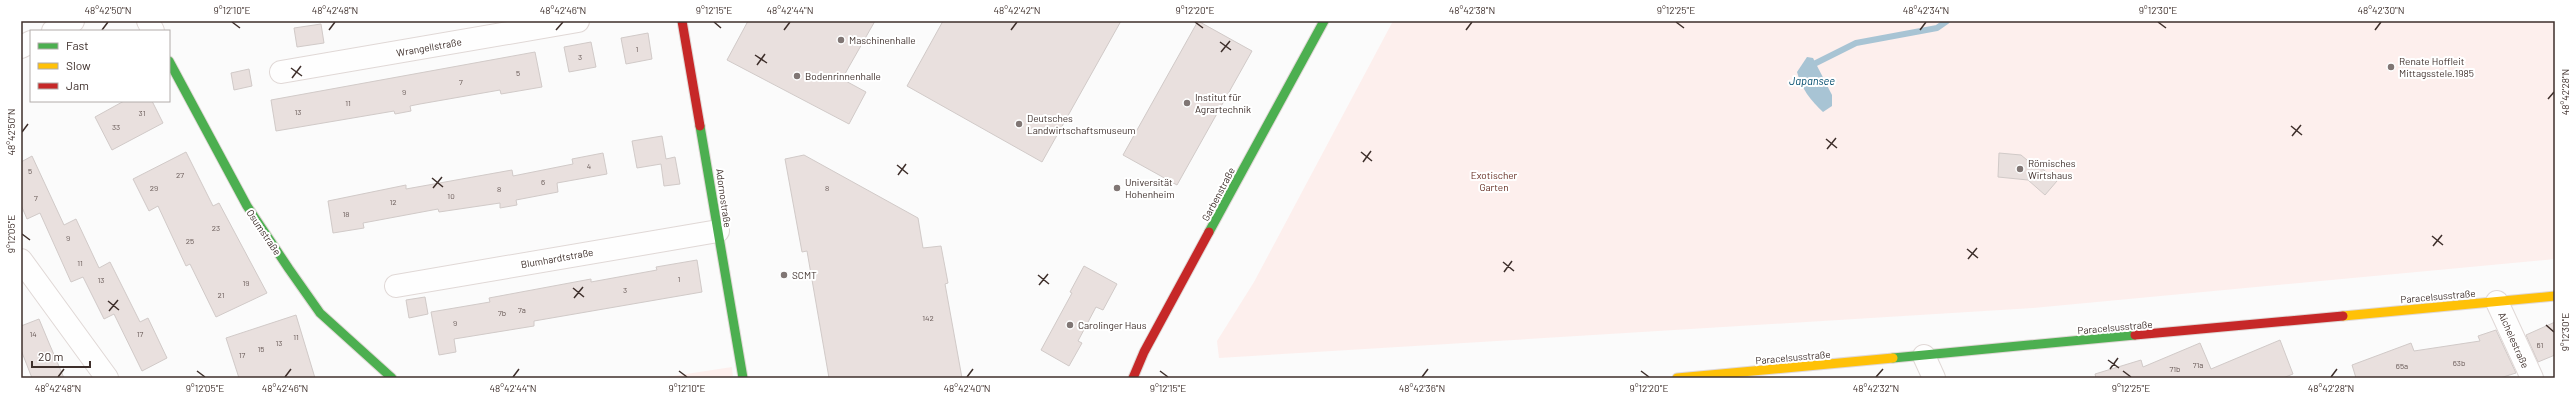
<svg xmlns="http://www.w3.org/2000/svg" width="2576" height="399" viewBox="0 0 2576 399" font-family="Barlow,sans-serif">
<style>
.green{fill:#fdefed}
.water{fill:#a8c4d4}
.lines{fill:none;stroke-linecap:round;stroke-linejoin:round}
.stream{stroke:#a8c4d4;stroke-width:6}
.building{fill:#e9e0de;stroke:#d1cac8}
.street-casing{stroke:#e0d8d6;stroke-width:24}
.fast-casing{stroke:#e0d8d6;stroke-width:11}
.slow-casing{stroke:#e0d8d6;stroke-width:11}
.jam-casing{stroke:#e0d8d6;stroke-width:11}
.street{stroke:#fefefe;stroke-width:22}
.fast{stroke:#4caf50;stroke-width:9}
.slow{stroke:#ffc107;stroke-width:9}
.jam{stroke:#c62828;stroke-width:9}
.ticks{fill:none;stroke:#3e2f2b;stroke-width:1.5}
.poi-dot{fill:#807674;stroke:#fff;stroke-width:1.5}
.labels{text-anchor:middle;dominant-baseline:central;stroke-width:4;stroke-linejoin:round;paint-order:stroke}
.number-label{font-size:8px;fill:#695b58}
.poi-label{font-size:10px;fill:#3e2f2b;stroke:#fff;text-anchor:start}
.street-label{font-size:10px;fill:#3e2f2b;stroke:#fff}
.park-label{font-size:10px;fill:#642c21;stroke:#fff}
.water-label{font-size:11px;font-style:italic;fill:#004b6c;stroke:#fff}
.neatline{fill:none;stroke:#3e2f2b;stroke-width:1.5}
.ticks-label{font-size:10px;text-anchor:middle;fill:#3e2f2b}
</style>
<rect width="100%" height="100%" fill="#fbfbfb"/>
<path class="green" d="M1393,21H2555V259L2033,308L1219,358L1217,341L1254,282Z
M732,367L733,378H660Z"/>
<path class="water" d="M1807,57L1813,58L1832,95V106L1823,112C1811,101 1801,88 1797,72Z"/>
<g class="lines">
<path class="stream" d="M1816,63L1856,43L1937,28L1947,21"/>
</g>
<path class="building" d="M748,21H875L842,79L866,92L849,124L727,60Z
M943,21H1121L1042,162L907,86Z
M1198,21L1252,51L1177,185L1123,155Z
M321,24L324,43L297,47L294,28Z
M648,33L652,59L626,64L621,38Z
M591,42L596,67L569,72L564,47Z
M535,52L542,87L501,94L500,90L420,104L410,106L411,111L395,114L394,111L276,131L271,100Z
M249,69L252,86L234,90L231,73Z
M124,101H152L163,123L112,150L95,117Z
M662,136L666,159L675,157L680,184L664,186L661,164L637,168L632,141Z
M186,152L213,206L219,203L267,293L216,317L190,264L186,266L158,206L149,211L133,179Z
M603,153L607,174L557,183L558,192L516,200L517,205L500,208V203L439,212L438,209L363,223L364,228L333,233L328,201L406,185V189L512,170L513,176L573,164L572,159Z
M1999,153L2021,155L2027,160H2032L2057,181L2045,195L2028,180L1998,177Z
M804,155L918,218L923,248L941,246L948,283L945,284L962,378H829L807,251L802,252L785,159Z
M32,156L64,225L76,219L99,268L110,262L140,322L148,318L167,358L142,371L114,314L104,319L83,277L71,282L40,213L27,219L21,205V162Z
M697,260L702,292L534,321V326L454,339L456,352L439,355L431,312L490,302L489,298L591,279V282L657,270L656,267Z
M1084,266L1117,284L1103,310L1096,307L1078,341L1082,343L1069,366L1041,350L1072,293L1070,292Z
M425,297L428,314L409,318L406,300Z
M296,315L315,378H239L226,338Z
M39,319L49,343L64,378H32L21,350V326Z
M2555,322V355L2538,362L2526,335Z
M2496,330L2516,373L2500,378H2356L2352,365L2411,343L2414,351L2480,341L2478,336Z
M2280,340L2293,374L2283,378H2096L2095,374L2141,360L2143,367L2200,343L2211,369Z"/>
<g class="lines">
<defs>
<path id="street" d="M148,21L153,31
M53,31L73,21
M21,47L31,42
M281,72L578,21
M21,260L107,378
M396,286L718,231
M2497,302L2532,378
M1924,356L1934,378"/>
<path id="fast" d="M169,61L247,206L289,269L320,313L392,378
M700,126L743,378
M1209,232L1324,21
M1893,358L2135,335"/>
<path id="slow" d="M2343,316L2555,296
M1677,378L1893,358"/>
<path id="jam" d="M682,21L700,126
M2135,335L2343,316
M1133,378L1144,352L1209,232"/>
</defs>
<use href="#street" class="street-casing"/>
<use href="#fast" class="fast-casing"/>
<use href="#slow" class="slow-casing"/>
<use href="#jam" class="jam-casing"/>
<use href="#street" class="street"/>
<use href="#fast" class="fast"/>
<use href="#slow" class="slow"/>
<use href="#jam" class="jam"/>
</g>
<path class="ticks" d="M232,22L240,28M714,22L721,28M1195,22L1203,28M1676,22L1684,28M2158,22L2166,28M102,30L108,22M329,30L335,22M556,30L563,22M784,30L790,22M1011,30L1017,22M1466,30L1472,22M1920,30L1926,22M2375,30L2381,22M1220,42L1231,50M1221,52L1230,41M755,55L767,63M757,65L765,54M291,68L302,76M292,78L301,66M2548,99L2554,92M2291,126L2302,135M22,132L28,124M2292,136L2301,125M1826,139L1837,148M1827,149L1836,138M1361,152L1372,161M1363,162L1371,151M897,165L908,174M898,175L906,164M432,178L443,187M433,188L442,177M22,234L30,240M2432,236L2443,245M2433,246L2442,235M1967,249L1978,258M1968,259L1977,248M1503,262L1514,271M1504,272L1512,261M1038,275L1049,284M1039,285L1048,274M573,288L584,297M574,298L583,287M108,301L119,310M109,311L118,300M2546,325L2554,332M2108,360L2119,368M2110,369L2118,358M197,371L205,377M679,371L687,377M1160,371L1168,377M1641,371L1649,377M2123,371L2131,377M58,377L64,369M285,377L291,369M513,377L519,369M967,377L973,369M1422,377L1428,369M1876,377L1883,369M2331,377L2337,369"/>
<g class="poi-dot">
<circle cx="841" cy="40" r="4"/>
<circle cx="2391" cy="67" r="4"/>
<circle cx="797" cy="76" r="4"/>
<circle cx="1187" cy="103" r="4"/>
<circle cx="1019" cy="124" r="4"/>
<circle cx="2020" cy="169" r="4"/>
<circle cx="1117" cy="188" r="4"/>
<circle cx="784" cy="275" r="4"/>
<circle cx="1070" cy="325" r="4"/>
</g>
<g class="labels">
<g class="number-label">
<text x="637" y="49">1</text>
<text x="580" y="57">3</text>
<text x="518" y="73">5</text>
<text x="461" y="82">7</text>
<text x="404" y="92">9</text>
<text x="348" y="103">11</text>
<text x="298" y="112">13</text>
<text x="142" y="113">31</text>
<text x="116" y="127">33</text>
<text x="589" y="166">4</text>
<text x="30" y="171">5</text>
<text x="180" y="175">27</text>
<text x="543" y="182">6</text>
<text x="154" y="188">29</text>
<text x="827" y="188">8</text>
<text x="499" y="189">8</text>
<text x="451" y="196">10</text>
<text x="36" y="198">7</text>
<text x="393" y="202">12</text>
<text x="346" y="214">18</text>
<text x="216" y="228">23</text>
<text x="68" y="238">9</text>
<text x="190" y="241">25</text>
<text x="80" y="263">11</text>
<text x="679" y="279">1</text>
<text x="101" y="280">13</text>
<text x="246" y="283">19</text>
<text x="625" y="290">3</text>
<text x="221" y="295">21</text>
<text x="522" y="310">7a</text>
<text x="502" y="313">7b</text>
<text x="928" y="318">142</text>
<text x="455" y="323">9</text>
<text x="33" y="334">14</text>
<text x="140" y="334">17</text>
<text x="296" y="337">11</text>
<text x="279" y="343">13</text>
<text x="2540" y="345">61</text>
<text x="261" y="349">15</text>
<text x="242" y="355">17</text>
<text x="2459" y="363">63b</text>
<text x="2198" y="365">71a</text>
<text x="2402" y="366">65a</text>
<text x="2175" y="369">71b</text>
</g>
<g class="poi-label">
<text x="849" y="40">Maschinenhalle</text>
<text x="2399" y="61">Renate Hoffleit<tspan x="2399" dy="12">Mittagsstele.1985</tspan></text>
<text x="805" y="76">Bodenrinnenhalle</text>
<text x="1195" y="97">Institut für<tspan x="1195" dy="12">Agrartechnik</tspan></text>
<text x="1027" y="118">Deutsches<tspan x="1027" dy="12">Landwirtschaftsmuseum</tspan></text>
<text x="2028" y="163">Römisches<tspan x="2028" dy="12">Wirtshaus</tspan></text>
<text x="1125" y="182">Universität<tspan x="1125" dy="12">Hohenheim</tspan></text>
<text x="792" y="275">SCMT</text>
<text x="1078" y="325">Carolinger Haus</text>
</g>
<g class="street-label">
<text transform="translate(429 47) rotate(-10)">Wrangellstraße</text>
<text transform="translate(1218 194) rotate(-62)">Garbenstraße</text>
<text transform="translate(724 198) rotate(82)">Adornostraße</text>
<text transform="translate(264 232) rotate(56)">Osumstraße</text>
<text transform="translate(557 258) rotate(-10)">Blumhardtstraße</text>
<text transform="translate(2438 296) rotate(-5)">Paracelsusstraße</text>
<text transform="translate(2115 327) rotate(-5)">Paracelsusstraße</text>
<text transform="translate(2514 340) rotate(66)">Aichelestraße</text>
<text transform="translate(1793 357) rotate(-5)">Paracelsusstraße</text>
</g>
<g class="park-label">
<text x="1494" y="175">Exotischer<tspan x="1494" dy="12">Garten</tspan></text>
</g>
<g class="water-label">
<text x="1812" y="80">Japansee</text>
</g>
</g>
<rect width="2576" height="399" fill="none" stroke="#ffffff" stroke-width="44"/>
<rect x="30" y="30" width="140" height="72" fill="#ffffff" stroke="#b2acaa"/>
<rect x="38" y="43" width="20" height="6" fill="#4caf50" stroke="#b2acaa"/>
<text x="66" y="50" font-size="12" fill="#3e2f2b">Fast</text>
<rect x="38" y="63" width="20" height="6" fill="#ffc107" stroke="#b2acaa"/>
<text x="66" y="70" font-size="12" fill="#3e2f2b">Slow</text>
<rect x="38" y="83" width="20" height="6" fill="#c62828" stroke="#b2acaa"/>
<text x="66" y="90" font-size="12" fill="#3e2f2b">Jam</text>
<path d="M32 361v6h58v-6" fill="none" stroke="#3e2f2b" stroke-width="2"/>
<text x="38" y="361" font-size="12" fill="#3e2f2b" stroke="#ffffff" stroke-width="3" paint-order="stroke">20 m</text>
<rect x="22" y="22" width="2532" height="355" class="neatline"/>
<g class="ticks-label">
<text x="108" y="14">48°42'50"N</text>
<text x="232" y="14">9°12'10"E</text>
<text x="335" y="14">48°42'48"N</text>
<text x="563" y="14">48°42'46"N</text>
<text x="714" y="14">9°12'15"E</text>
<text x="790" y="14">48°42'44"N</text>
<text x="1017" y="14">48°42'42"N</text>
<text x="1195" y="14">9°12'20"E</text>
<text x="1472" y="14">48°42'38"N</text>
<text x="1676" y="14">9°12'25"E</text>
<text x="1926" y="14">48°42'34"N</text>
<text x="2158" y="14">9°12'30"E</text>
<text x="2381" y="14">48°42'30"N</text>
<text transform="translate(2565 92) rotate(-90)" y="4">48°42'28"N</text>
<text transform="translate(11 132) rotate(-90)" y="4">48°42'50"N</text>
<text transform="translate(11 234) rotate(-90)" y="4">9°12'05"E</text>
<text transform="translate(2565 332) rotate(-90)" y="4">9°12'30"E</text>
<text x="58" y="392">48°42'48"N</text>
<text x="205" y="392">9°12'05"E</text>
<text x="285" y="392">48°42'46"N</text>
<text x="513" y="392">48°42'44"N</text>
<text x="687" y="392">9°12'10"E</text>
<text x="967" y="392">48°42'40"N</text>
<text x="1168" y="392">9°12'15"E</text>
<text x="1422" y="392">48°42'36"N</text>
<text x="1649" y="392">9°12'20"E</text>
<text x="1876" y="392">48°42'32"N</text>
<text x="2131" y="392">9°12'25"E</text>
<text x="2331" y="392">48°42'28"N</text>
</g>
</svg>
